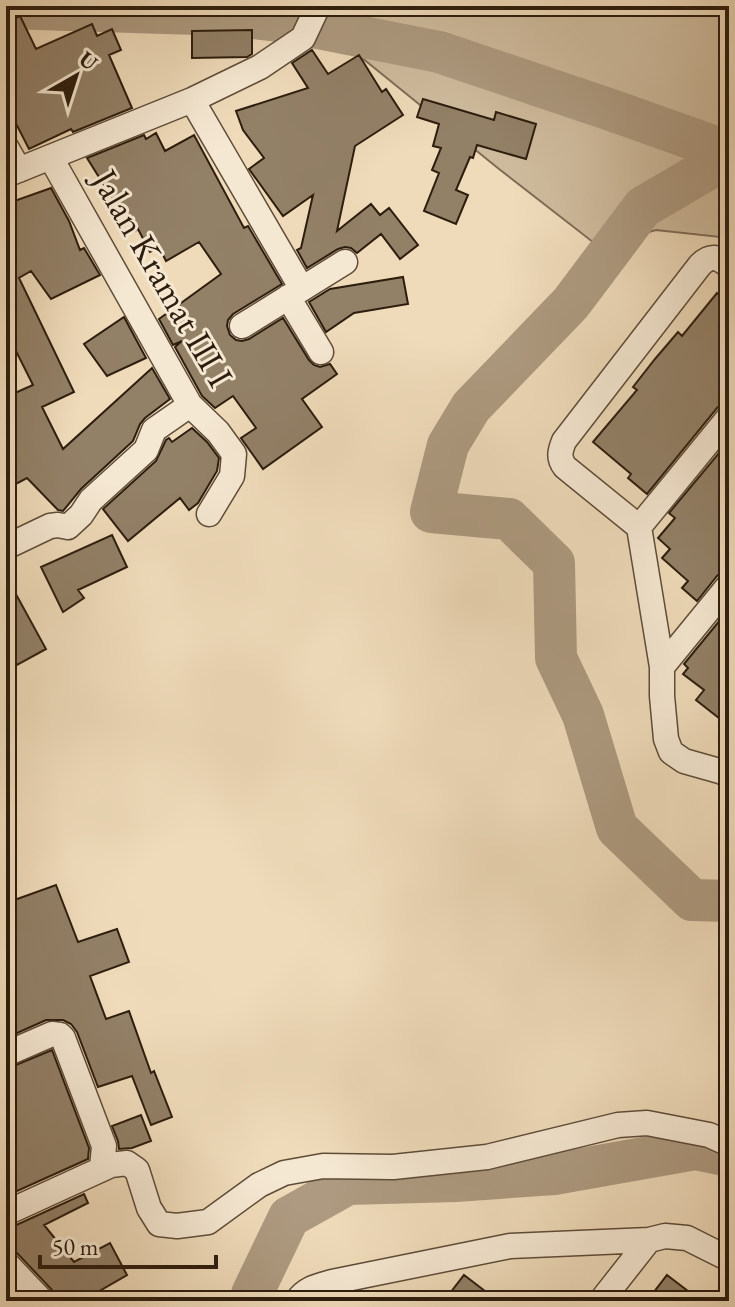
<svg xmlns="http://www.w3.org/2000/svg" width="735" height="1307" viewBox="0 0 735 1307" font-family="'EB Garamond',serif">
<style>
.green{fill:#cebb9d;stroke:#7e6c56;stroke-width:2}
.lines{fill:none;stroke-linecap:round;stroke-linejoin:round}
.river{stroke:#ad9a80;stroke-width:42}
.building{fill:#928067;stroke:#2d1d0e;stroke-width:2}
.minor-casing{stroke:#5e4c39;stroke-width:27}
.minor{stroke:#f5e8d2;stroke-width:24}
.labels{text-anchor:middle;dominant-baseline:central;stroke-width:6;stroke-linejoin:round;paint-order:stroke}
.street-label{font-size:36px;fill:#2d1d0e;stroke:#f5e8d2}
</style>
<rect width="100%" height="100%" fill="#efdbba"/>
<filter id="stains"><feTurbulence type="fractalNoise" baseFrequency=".0025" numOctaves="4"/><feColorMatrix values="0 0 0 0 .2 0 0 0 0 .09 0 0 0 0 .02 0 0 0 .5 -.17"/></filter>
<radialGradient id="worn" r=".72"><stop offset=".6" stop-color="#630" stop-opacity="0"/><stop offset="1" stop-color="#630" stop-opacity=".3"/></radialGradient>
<path class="green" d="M298,6H729V238L656,230L598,246L499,169Z"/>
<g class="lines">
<path class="river" d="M6,8L229,15L287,22L439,52L614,111L729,152
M729,157L643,207L571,303L471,407L448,445L431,512L509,519L554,563L556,658L583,715L617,828L692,900L729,901
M252,1301V1294L289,1217L348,1184L456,1181L554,1174L695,1149L729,1156"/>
</g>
<path class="building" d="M20,16L36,49L92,24L97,36L112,29L121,50L109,55L132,108L73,132L71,129L29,149L6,104V22Z
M252,30V54L247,57L192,58V31Z
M312,50L328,74L359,55L382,92L386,89L403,115L355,146L337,231L371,204L380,215L389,208L418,245L400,259L381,234L357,253L351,248L345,247L338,249L307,268L297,250L301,248L313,195L283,216L249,169L264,158L243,130L236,111L308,88L292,63Z
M423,99L494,120L496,112L536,124L526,159L477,145L473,158L470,157L456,190L468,195L456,224L424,211L439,173L432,170L441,148L433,146L439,124L417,117Z
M156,133L165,151L194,135L244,228L248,226L282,284L233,314L228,320L227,326L230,335L236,340L242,341L249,339L283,318L309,360L314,365L320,367L330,364L337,374L302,399L322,427L263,469L241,438L256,428L233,396L215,408L202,396L175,347L182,341L173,345L159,319L221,274L199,242L166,261L159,247L150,252L138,229L135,231L122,207L119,209L87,158L144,135L146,139Z
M51,188L69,221L80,250L84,248L100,275L51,299L31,271L19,278L74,392L42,407L63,449L152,368L170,399L145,418L140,424L133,441L81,489L63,511L58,510L27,478L6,489V397L33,385L11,341L6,343V204Z
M403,277L408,304L354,313L326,332L309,302L330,289Z
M717,293L729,303V402L723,403L717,408L647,494L628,478L631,474L593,442L637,390L633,387L655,359L678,332L682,336Z
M124,317L146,358L107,376L84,344Z
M192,428L207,442L219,458L217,471L198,503L189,510L180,498L128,541L103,509L156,461L166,440L169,438L172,442Z
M729,441V570L723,571L717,576L697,601L682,588L688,581L662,558L670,549L658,538L675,518L669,513Z
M112,535L127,567L78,590L84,598L63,612L41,567Z
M6,576L46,649L17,665L6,646Z
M729,609V726L696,700L704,690L683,674L688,668L684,664Z
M56,885L78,942L117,929L129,962L90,976L106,1019L129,1011L151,1073L154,1071L172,1117L151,1125L132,1076L98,1087L77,1032L71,1024L63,1020H46L6,1038V903Z
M52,1050L89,1148L88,1159L6,1196V1069Z
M141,1115L151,1141L132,1148L119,1149L118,1141L112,1126Z
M84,1194L88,1203L44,1225L74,1262L110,1243L127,1275L82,1301H57L53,1291L17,1253L6,1248V1228L12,1227Z
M464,1275L498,1301H444Z
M667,1275L701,1301H647Z"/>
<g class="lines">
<defs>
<path id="minor" d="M192,100L302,289
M6,147L19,170
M51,158L190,405L218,432L234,454L232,476L209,514
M6,175L192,100L260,67L303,38L318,6
M729,266C718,257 711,254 700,265L564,441C560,451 558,458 565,467L639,527L662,667V696L666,739L671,752L684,761L723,772L729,777
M288,297L321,352
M242,326L345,262
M639,527L729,417
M6,547L50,526L58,525L68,527L81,515L91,500L146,450L154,430L190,405
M662,667L729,585
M6,1054L52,1034L60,1035L63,1038L104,1146L102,1168
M6,1213L111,1165L127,1163L137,1170L149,1208L159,1224L177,1226L208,1222L259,1185L284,1173L323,1166L393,1167L487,1157L618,1125L647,1123L709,1135L729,1144
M6,1263L42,1301
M297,1301C306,1288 318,1286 332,1282L510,1246L649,1240L665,1236L687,1238L729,1259
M601,1301L649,1240"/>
</defs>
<use href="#minor" class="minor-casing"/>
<use href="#minor" class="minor"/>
</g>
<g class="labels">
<g class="street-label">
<text transform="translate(163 278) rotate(60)">Jalan Kramat III I</text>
</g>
</g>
<rect width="735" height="1307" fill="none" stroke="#efdbba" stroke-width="32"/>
<rect x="8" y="8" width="719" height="1291" fill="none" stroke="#2d1d0e" stroke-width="4"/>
<rect x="16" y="16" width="703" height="1275" fill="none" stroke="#2d1d0e" stroke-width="2"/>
<g transform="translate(76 76) rotate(39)" stroke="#f5e8d2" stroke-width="6" paint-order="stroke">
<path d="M0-6L14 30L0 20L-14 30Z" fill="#2d1d0e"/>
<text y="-12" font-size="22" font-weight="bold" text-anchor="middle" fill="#2d1d0e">U</text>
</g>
<path d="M40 1255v12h176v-12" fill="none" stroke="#2d1d0e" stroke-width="4"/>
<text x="52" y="1255" font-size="24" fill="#2d1d0e" stroke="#f5e8d2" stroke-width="6" paint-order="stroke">50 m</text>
<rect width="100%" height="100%" filter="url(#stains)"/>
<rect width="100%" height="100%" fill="url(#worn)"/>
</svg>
